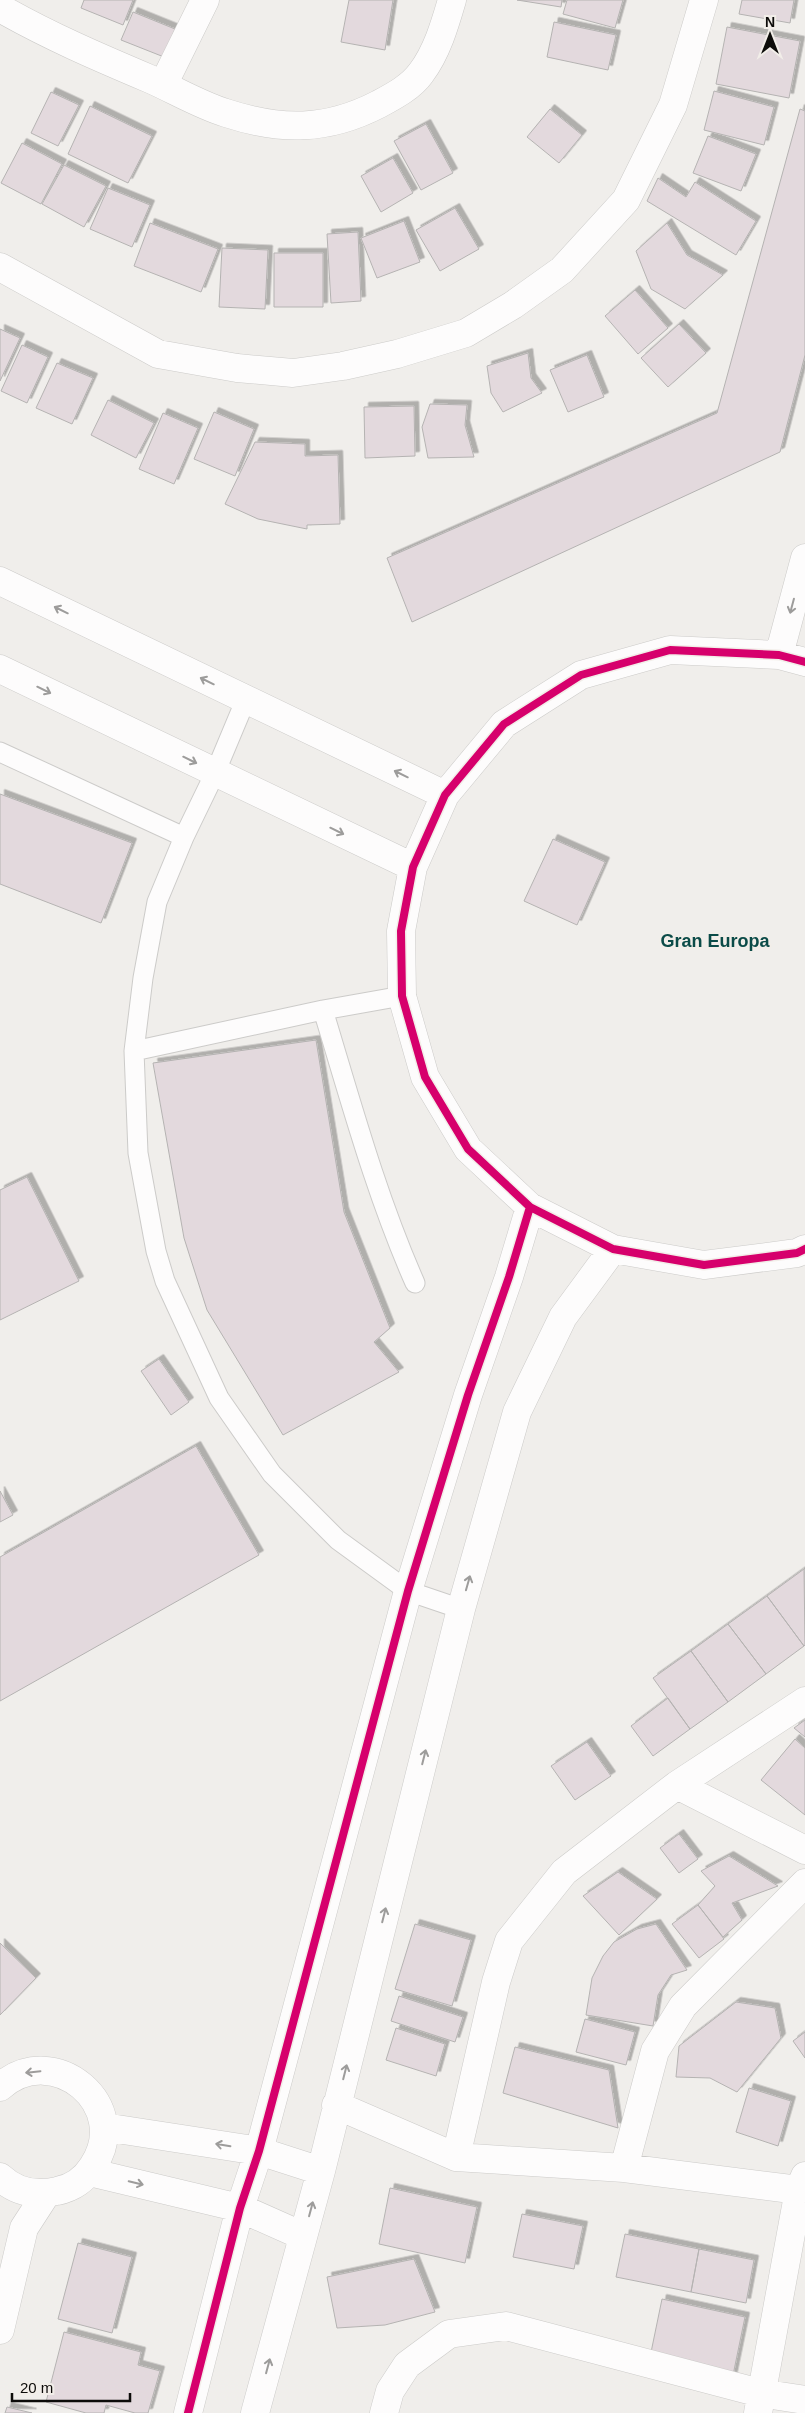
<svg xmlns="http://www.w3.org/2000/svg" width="805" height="2413" viewBox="0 0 805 2413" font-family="Arial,sans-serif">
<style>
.building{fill:#e3d9dd;stroke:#b5b3b2;filter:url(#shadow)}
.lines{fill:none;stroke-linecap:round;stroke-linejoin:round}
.service-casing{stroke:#cccbc9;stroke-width:21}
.minor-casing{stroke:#cccbc9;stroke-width:29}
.service{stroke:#fdfcfc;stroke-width:19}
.minor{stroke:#fdfcfc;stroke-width:28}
.cycleway-casing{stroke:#f2eee9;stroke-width:11}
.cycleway{stroke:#d6006c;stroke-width:8}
.oneway{stroke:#9d9c9b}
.labels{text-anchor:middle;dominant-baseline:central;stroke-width:4;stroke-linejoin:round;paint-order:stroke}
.quarter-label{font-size:18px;font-weight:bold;fill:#0b4b48;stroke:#f2eee9}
</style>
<defs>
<filter id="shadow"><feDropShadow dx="4.5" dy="-4.5" stdDeviation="0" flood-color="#0004"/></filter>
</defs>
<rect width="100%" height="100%" fill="#f0eeeb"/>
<path class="building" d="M84,0H133L123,25L81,8Z
M349,0H393L385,50L341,42Z
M517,0H562L561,7Z
M567,0H623L615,28L563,14Z
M742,0H794L790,23L739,14Z
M133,12L175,29L164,57L121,40Z
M554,22L616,35L608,70L547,57Z
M727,27L800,41L789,98L716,84Z
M714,91L774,107L764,145L704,130Z
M51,92L79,105L58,146L31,133Z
M90,106L152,136L128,183L68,154Z
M550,109L582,135L559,163L527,137Z
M800,109L805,111V355L780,452L412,622L387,558L717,413Z
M426,124L453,173L421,190L394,141Z
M708,136L756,154L741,191L693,173Z
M22,143L62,164L41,204L1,183Z
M393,158L413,193L381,212L361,176Z
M64,165L106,186L84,227L42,204Z
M658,178L686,197L695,182L756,221L736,255L647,201Z
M108,188L150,205L132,247L90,229Z
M455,208L479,249L440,271L416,230Z
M404,221L420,262L377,278L361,238Z
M150,223L218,249L201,292L134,266Z
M667,223L687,255L723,275L685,309L651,289L636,251Z
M358,232L361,301L331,303L327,234Z
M222,248L268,250L265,309L219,307Z
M274,253H323V307H274Z
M635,290L668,328L638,354L605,316Z
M679,324L706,353L668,387L641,358Z
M0,329L20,338L0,381Z
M22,345L48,357L27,403L1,391Z
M528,353L531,378L542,393L503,412L491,393L487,366Z
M587,355L604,397L568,412L550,370Z
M57,363L93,378L72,424L36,408Z
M108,400L154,423L136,458L91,435Z
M430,404L467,405L465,425L474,457L428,458L422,427Z
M414,406L415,456L365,458L364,407Z
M214,412L254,429L235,476L194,459Z
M163,413L198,428L174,484L139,469Z
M255,442L305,444V456L338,455L340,524L307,525V529L258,519L225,504Z
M0,794L132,843L101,923L0,884Z
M553,839L605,862L577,925L524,901Z
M316,1040L344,1212L390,1328L374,1342L399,1372L283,1435L207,1310L184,1238L153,1063Z
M27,1177L79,1281L0,1320V1190Z
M159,1359L189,1402L171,1415L141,1371Z
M196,1446L259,1555L0,1701V1557Z
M0,1491L13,1515L0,1522Z
M804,1569L805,1645L804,1646L767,1596Z
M767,1596L804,1646L766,1674L728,1624Z
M728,1624L766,1674L728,1702L691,1651Z
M691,1651L728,1702L690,1729L653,1678Z
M668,1698L690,1729L653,1756L631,1726Z
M805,1720V1737L794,1728Z
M795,1739L805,1748V1815L761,1780Z
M587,1742L611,1776L575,1800L551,1766Z
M679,1834L698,1859L679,1873L660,1848Z
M729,1856L778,1886L732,1903L742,1920L723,1937L698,1905L715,1886L701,1871Z
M618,1872L657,1899L619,1935L583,1896Z
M698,1905L724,1939L699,1958L672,1924Z
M415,1924L471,1940L452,2006L395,1989Z
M656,1924L687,1970L671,1975L658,1995L653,2026L586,2015L592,1978L603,1956L614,1942L637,1929Z
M0,1943L36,1978L0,2015Z
M399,1996L463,2017L455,2042L391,2021Z
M736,2002L775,2008L781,2038L737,2092L710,2078L676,2077L679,2046Z
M585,2019L635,2032L626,2065L576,2052Z
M396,2028L445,2044L436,2076L386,2060Z
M805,2032V2058L793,2041Z
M515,2047L609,2070L618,2128L503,2093Z
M749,2088L791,2101L778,2146L736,2132Z
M390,2188L477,2207L465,2263L379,2244Z
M522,2214L583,2226L574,2269L513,2257Z
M625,2234L699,2249L691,2292L616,2277Z
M78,2243L132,2257L112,2333L58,2319Z
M699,2249L754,2260L746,2303L691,2292Z
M414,2259L435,2312L385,2325L337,2328L327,2277Z
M662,2299L745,2317L732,2380L649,2362Z
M64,2332L141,2352L138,2365L160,2371L148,2413H135L106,2405L104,2413H86L46,2402Z
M7,2407L32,2413H5Z"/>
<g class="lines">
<defs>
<path id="service" d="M246,699L215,773L184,837L157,902L143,978L134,1051L138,1153L156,1251L165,1281L219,1398L272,1474L338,1540L408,1591L461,1609
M0,752L184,837
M323,1010C351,1102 376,1195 415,1283
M134,1051L323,1010L402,996"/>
<path id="minor" d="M0,8C49,36 98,57 150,79C175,90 200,105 226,113C281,131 327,131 379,104C394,96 411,87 421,73C437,52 445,24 452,0
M163,85L205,0
M0,267L158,354L237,368L293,373L343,366L397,354L466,333L513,305L562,270L626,200L673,105L704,0
M0,581L445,795
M779,655L805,558
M805,662L779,655L670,650L581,675L504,724L445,795L413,867L401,931L402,996L425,1077L468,1149L530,1207L613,1249L704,1265L797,1253L805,1249
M0,669L413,867
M677,1785L805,1850
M0,2087C54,2039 133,2106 93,2166C85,2179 72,2188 57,2191C36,2196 16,2192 0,2177
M336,2105L456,2157L624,2168L799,2190
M104,2127L259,2151L321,2171
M456,2157L496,1982L509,1941L564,1872L677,1785L805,1701
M624,2168L655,2051L683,2006L805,1883
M89,2172L240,2208L303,2236
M0,2330L24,2228L46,2194
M188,2413L240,2208L259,2151L408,1591L468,1395L509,1277L530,1207
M255,2413L321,2171L461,1609L517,1412L563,1317L613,1249
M384,2413L390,2391L407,2365L449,2334L506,2326L760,2393L805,2400
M758,2413L799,2190L805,2176"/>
</defs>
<use href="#service" class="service-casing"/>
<use href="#minor" class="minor-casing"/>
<use href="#service" class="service"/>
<use href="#minor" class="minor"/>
<defs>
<path id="cycleway" d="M805,662L779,655L670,650L581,675L504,724L445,795L413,867L401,931L402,996L425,1077L468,1149L530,1207L613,1249L704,1265L797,1253L805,1249
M188,2413L240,2208L259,2151L408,1591L468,1395L509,1277L530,1207"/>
</defs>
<use href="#cycleway" class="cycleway-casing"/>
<use href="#cycleway" class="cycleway"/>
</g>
<defs><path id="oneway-shaft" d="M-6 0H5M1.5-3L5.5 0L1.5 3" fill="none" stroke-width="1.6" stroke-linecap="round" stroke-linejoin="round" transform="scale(1.25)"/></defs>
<g class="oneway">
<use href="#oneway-shaft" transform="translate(792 606) rotate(105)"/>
<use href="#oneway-shaft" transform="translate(61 610) rotate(-154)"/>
<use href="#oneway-shaft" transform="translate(207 681) rotate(-154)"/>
<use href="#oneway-shaft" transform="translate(44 690) rotate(26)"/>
<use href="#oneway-shaft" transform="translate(190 760) rotate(26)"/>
<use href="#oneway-shaft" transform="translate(401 774) rotate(-154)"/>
<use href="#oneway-shaft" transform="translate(337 831) rotate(26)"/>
<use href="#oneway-shaft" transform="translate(468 1583) rotate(-74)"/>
<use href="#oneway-shaft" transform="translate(424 1757) rotate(-76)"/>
<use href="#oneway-shaft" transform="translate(384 1915) rotate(-76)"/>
<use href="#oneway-shaft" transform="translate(33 2072) rotate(174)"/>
<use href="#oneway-shaft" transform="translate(345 2072) rotate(-76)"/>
<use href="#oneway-shaft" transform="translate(223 2145) rotate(-171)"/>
<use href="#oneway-shaft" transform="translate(136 2183) rotate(13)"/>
<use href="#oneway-shaft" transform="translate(311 2209) rotate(-75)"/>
<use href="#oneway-shaft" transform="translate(268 2366) rotate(-75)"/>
</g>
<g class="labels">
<g class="quarter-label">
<text x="715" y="941">Gran Europa</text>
</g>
</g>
<g transform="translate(770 35)" stroke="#f2eee9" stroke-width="4" paint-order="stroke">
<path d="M0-4L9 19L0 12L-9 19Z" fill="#0d0c0a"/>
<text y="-8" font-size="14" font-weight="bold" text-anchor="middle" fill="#0d0c0a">N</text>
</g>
<path d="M12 2393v8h118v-8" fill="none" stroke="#0d0c0a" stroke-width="2.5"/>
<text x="20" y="2393" font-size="15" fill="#0d0c0a" stroke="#f2eee9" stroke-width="4" paint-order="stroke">20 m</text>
</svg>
